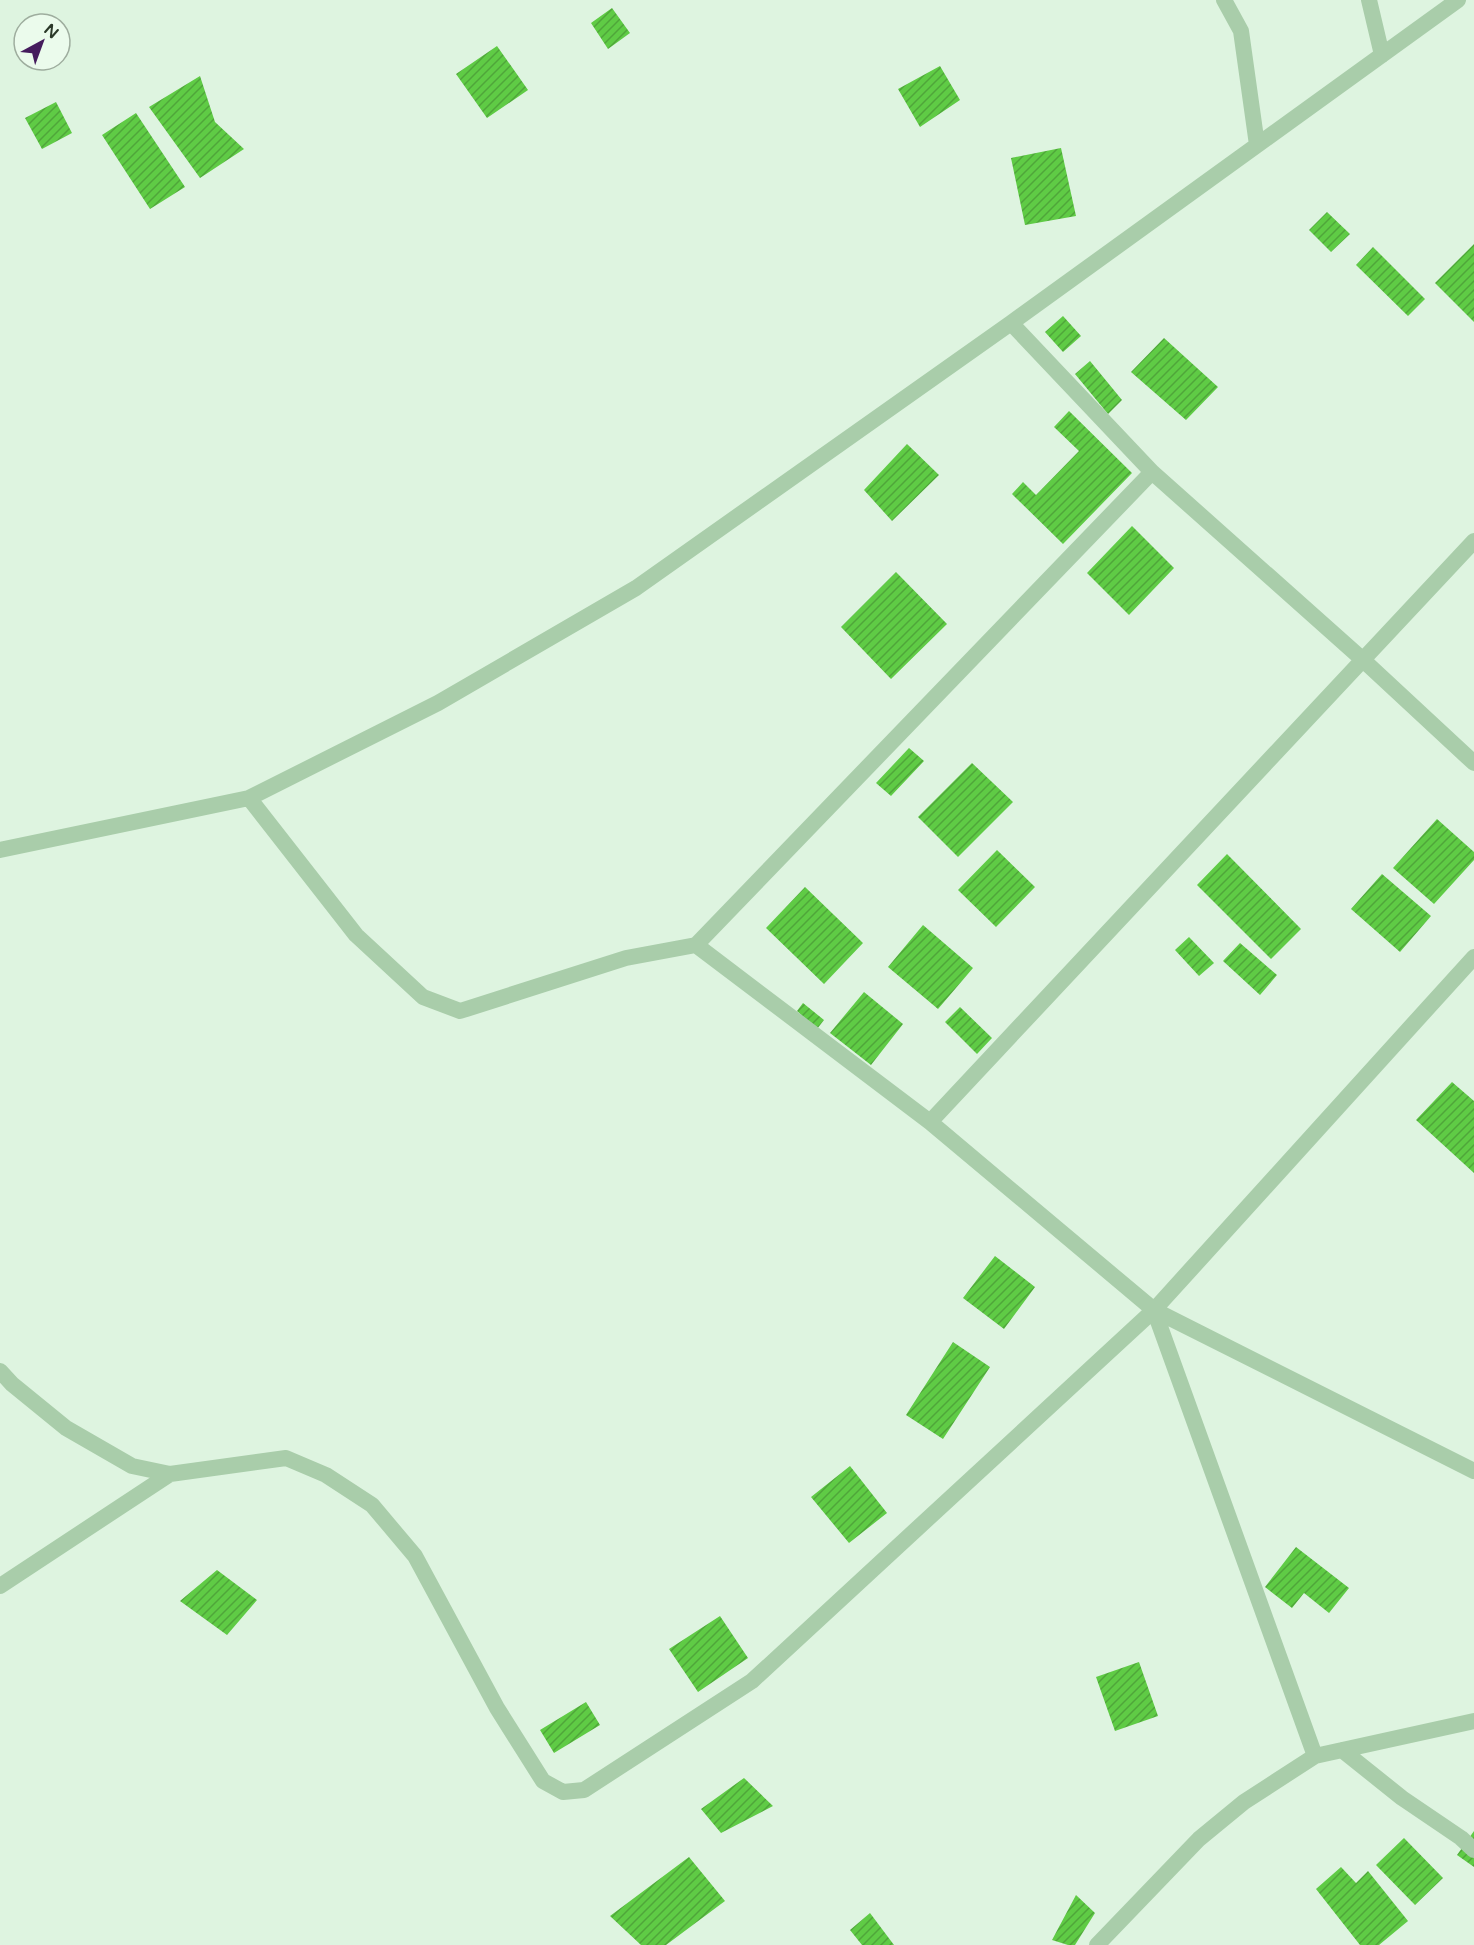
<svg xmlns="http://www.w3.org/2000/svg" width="1474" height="1945" viewBox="0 0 1474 1945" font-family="'Varela Round',sans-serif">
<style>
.building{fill:url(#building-hatch)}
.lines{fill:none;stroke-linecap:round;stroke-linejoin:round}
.minor{stroke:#a9cdaa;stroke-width:16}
</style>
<defs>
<pattern id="building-hatch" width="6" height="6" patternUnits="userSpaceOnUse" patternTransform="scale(1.5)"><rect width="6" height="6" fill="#5fcb45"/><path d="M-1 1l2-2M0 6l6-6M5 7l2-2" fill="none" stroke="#4fa63a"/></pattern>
</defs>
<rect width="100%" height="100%" fill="#def4e0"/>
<path class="building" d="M612,8L630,33L608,49L591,23Z
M497,46L528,90L487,118L456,74Z
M940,66L960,100L920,127L898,89Z
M200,76L215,122L244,149L200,178L149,107Z
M56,102L72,133L42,149L25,118Z
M136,113L185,187L150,209L102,135Z
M1061,148L1076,216L1025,225L1011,158Z
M1327,212L1350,234L1331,252L1309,230Z
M1474,244V322L1435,283Z
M1373,247L1425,299L1408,316L1356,265Z
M1063,316L1081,336L1063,352L1045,332Z
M1164,338L1218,387L1186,420L1131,372Z
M1090,361L1122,400L1108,414L1075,374Z
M1069,411L1132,473L1063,544L1012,494L1023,482L1036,495L1079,451L1054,427Z
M907,444L939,475L892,521L864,490Z
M1132,526L1174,568L1129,615L1087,573Z
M896,572L947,624L891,679L841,627Z
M909,748L924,761L891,796L876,783Z
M972,763L1013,802L958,857L918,817Z
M1437,819L1474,852V860L1434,904L1393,868Z
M997,850L1035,887L996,927L958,890Z
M1227,854L1301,929L1271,959L1197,885Z
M1382,874L1431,916L1400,952L1351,909Z
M805,887L863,943L824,984L766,928Z
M923,925L973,968L938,1009L888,967Z
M1189,937L1214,963L1199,976L1175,950Z
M1240,943L1277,975L1260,995L1223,961Z
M864,992L903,1024L871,1065L830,1033Z
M803,1003L824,1020L817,1029L797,1011Z
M960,1007L992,1038L977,1054L945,1022Z
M1452,1082L1474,1101V1173L1416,1120Z
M995,1256L1035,1287L1004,1329L963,1298Z
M953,1342L990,1367L943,1439L906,1415Z
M850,1466L887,1513L849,1543L811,1497Z
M1296,1547L1349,1588L1329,1613L1304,1593L1292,1608L1265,1587Z
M217,1570L257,1600L227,1635L180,1601Z
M720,1616L748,1658L698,1692L669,1649Z
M1139,1662L1158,1716L1115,1731L1096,1677Z
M586,1702L600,1725L554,1753L540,1730Z
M744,1778L773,1806L721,1833L701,1809Z
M1474,1831V1867L1457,1855Z
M1404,1838L1443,1878L1415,1905L1376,1865Z
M689,1857L725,1901L666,1945H641L610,1916Z
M1341,1867L1356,1883L1368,1871L1408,1921L1379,1945H1360L1316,1889Z
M1076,1895L1095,1913L1075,1945H1068L1052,1940Z
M870,1913L894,1945H862L850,1930Z"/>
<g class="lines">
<path class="minor" d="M1224,0L1241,31L1257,145
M1369,0L1382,55
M1011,323L1152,472L1362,659L1474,763
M249,798L356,935L423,997L460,1011L626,958L696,945L1152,472
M0,850L249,798L438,703L636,588L1011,323L1458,0
M696,945L930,1122L1154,1310L1474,1471
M930,1122L1474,541
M1154,1310L1315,1756
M0,1371L12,1384L66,1428L132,1466L170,1474L286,1458L326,1475L372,1505L415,1556L497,1708L543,1781L563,1792L584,1790L752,1681L1154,1310L1474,957
M0,1586L170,1474
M1342,1750L1402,1798L1461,1838L1474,1850
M1097,1945L1199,1839L1244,1802L1315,1756L1474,1721"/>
</g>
<g transform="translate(42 42) rotate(41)"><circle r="28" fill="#ebfbec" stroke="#9ead9e" stroke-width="1.5"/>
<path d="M0-4.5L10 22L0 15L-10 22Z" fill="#451c5d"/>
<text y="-9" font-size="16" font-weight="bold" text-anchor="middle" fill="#2b3929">N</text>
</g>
</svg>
